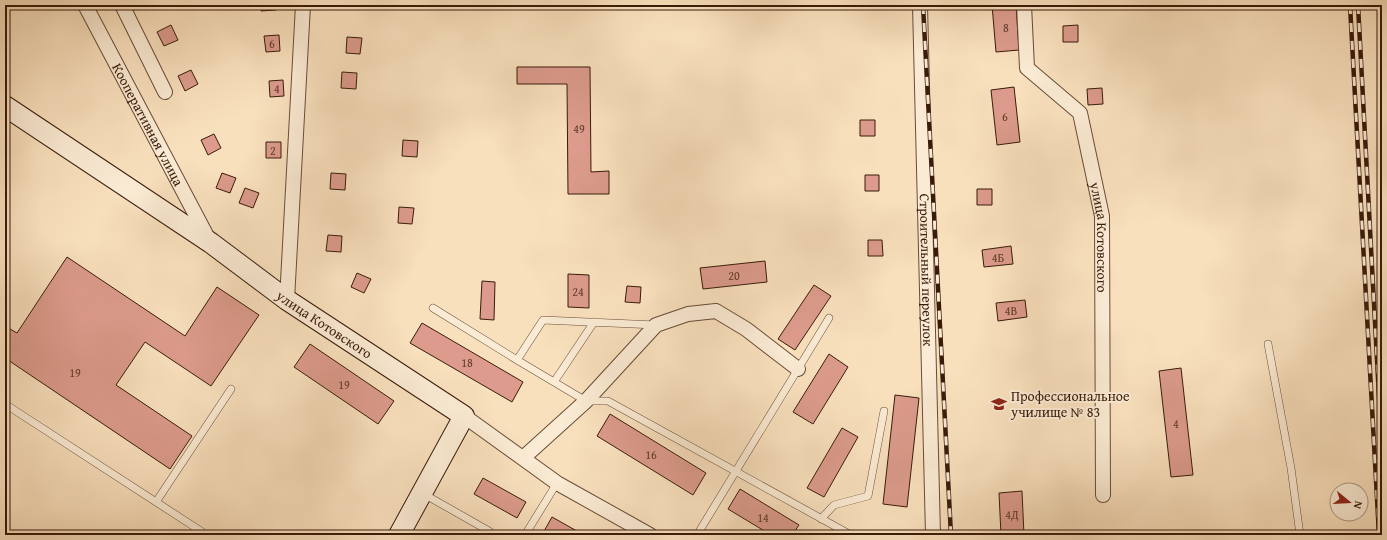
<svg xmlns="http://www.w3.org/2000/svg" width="1387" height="540" viewBox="0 0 1387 540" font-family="'Gentium Book Plus',serif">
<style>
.building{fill:#dc9b8c;stroke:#391b0a}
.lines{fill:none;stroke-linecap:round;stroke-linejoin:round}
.lane-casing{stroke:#694c37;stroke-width:8}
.street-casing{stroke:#694c37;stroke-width:16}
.secondary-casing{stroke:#391b0a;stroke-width:22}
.lane{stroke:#fbebd4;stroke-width:7}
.street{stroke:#fbebd4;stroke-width:14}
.secondary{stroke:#fbebd4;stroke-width:20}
.rail-casing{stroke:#391b0a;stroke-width:4.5}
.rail{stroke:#fbebd4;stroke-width:3;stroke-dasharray:9;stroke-linecap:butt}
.labels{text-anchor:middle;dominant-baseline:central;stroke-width:4;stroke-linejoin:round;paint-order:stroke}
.number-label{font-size:12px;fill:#623b2a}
.street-label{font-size:14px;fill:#391b0a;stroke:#fbebd4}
.poi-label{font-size:14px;fill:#391b0a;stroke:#fbebd4;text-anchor:start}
</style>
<rect width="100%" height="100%" fill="#f9e0bd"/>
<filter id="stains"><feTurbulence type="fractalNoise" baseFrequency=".005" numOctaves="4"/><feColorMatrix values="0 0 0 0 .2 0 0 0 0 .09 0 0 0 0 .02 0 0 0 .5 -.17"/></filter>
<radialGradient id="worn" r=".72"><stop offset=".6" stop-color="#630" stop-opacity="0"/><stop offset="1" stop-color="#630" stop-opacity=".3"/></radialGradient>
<path class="building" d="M261,5H275L276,10L261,11Z
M992,5H1016L1019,50L996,52Z
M171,25L178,40L164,46L157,32Z
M1078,25V42H1063V26Z
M279,35L280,51L266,52L264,36Z
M347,37L362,38L360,54L346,53Z
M517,67H590L591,172L609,171V194H568L567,84H517Z
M191,70L198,84L185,91L178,76Z
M342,72L357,73L356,89L341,88Z
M283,80L284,96L270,97L269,81Z
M1014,87L1020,142L997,145L991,90Z
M1102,88L1103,104L1088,105L1087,89Z
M860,120H875V136H860Z
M214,134L221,148L208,155L201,140Z
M403,140L418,141L417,157L402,156Z
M266,142H281V158H266Z
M222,173L236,178L230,193L216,188Z
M331,173L346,174L345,190L330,189Z
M865,175H879V191H865Z
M245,188L259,193L253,208L239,203Z
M977,189H992V205H977Z
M399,207L414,208L412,224L398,223Z
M328,235L342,236L341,252L326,251Z
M868,240H882L883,256H868Z
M1011,246L1013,264L984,267L982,250Z
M67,257L185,336L217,287L259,315L211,386L145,342L116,385L192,436L170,469L5,358V326L17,333Z
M765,261L767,282L703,289L700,268Z
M357,273L371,279L364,293L351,287Z
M568,274L589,275V308L568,307Z
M482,281L495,282L494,320L480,319Z
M814,285L831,296L795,350L778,339Z
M627,286L641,287L640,303L625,302Z
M1025,300L1027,317L998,321L996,303Z
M422,323L523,382L512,402L410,343Z
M310,344L394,401L378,424L294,367Z
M829,354L848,367L813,424L793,412Z
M1181,368L1193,475L1171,477L1159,371Z
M895,395L919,398L907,507L883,504Z
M610,414L706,473L693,495L597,436Z
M842,428L858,437L824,497L807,488Z
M483,478L526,502L517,518L474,494Z
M740,489L799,525L792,535H771L728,509Z
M1022,491L1024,535H1001L999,493Z
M552,517L584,535H546L543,533Z"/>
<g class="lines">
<defs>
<path id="lane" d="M433,308L517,360L543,320L656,325
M1268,344L1291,468L1300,535
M517,360L586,401H608L851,535
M554,382L594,322
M5,404L207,535
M422,493L489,531
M156,502L231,389
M821,519L834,505L868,496L884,411
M525,535L557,483
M697,535L829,318"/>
<g id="street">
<path id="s1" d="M85,5L210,242"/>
<path d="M122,5L165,92"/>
<path id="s2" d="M920,5L933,535"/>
<path id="s3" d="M1024,5L1027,68L1080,113L1102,216L1103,495"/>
<path d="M287,300L303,5"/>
<path d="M464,416L557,483L650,535"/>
<path d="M523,458L586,401L656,325L688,314L716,311L746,329L798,369"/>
</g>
<g id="secondary">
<path id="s4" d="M5,106L211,243L287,300L464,416L399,535"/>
</g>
</defs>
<use href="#lane" class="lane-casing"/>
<use href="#street" class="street-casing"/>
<use href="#secondary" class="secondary-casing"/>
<use href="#lane" class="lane"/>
<use href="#street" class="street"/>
<use href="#secondary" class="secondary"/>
<defs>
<path id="rail" d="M923,5L951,535
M1350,5L1379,535
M1358,5L1382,453"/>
</defs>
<use href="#rail" class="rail-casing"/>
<use href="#rail" class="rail"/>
</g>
<defs>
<symbol id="school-bare" viewBox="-9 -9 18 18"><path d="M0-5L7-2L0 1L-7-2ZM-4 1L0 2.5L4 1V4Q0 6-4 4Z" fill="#8f2418" stroke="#fbebd4" stroke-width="2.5" paint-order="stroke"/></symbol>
</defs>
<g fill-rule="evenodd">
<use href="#school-bare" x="988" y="393" width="22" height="22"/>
</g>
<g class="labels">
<g class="number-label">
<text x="1006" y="27">8</text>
<text x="272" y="43">6</text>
<text x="277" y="88">4</text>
<text x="1005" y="116">6</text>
<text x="579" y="128">49</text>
<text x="273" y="150">2</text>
<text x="998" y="257">4Б</text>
<text x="734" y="275">20</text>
<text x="578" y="291">24</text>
<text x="1011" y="310">4В</text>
<text x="467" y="362">18</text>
<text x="75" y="372">19</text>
<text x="344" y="384">19</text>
<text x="1176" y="423">4</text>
<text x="651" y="454">16</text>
<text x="1012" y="514">4Д</text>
<text x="763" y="517">14</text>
</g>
<g class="street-label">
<text stroke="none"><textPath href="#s1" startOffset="135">Кооперативная улица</textPath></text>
<text stroke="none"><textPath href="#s3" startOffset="259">улица Котовского</textPath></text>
<text stroke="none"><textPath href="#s2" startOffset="265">Строительный переулок</textPath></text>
<text stroke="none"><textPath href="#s4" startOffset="387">улица Котовского</textPath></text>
</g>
<g class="poi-label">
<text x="1011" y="396">Профессиональное<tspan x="1011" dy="16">училище № 83</tspan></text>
</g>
</g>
<rect width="1387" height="540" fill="none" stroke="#f9e0bd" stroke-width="20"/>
<rect x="6" y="6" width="1375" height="528" fill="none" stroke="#391b0a" stroke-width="2"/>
<rect x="10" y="10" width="1367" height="520" fill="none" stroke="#391b0a"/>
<g transform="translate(1349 502) rotate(108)"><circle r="19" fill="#fbebd4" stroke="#ad9883"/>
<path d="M0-3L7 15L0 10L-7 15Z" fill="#8f2418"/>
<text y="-6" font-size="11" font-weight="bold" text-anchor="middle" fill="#391b0a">N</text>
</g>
<rect width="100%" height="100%" filter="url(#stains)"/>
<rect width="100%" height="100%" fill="url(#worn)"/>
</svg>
